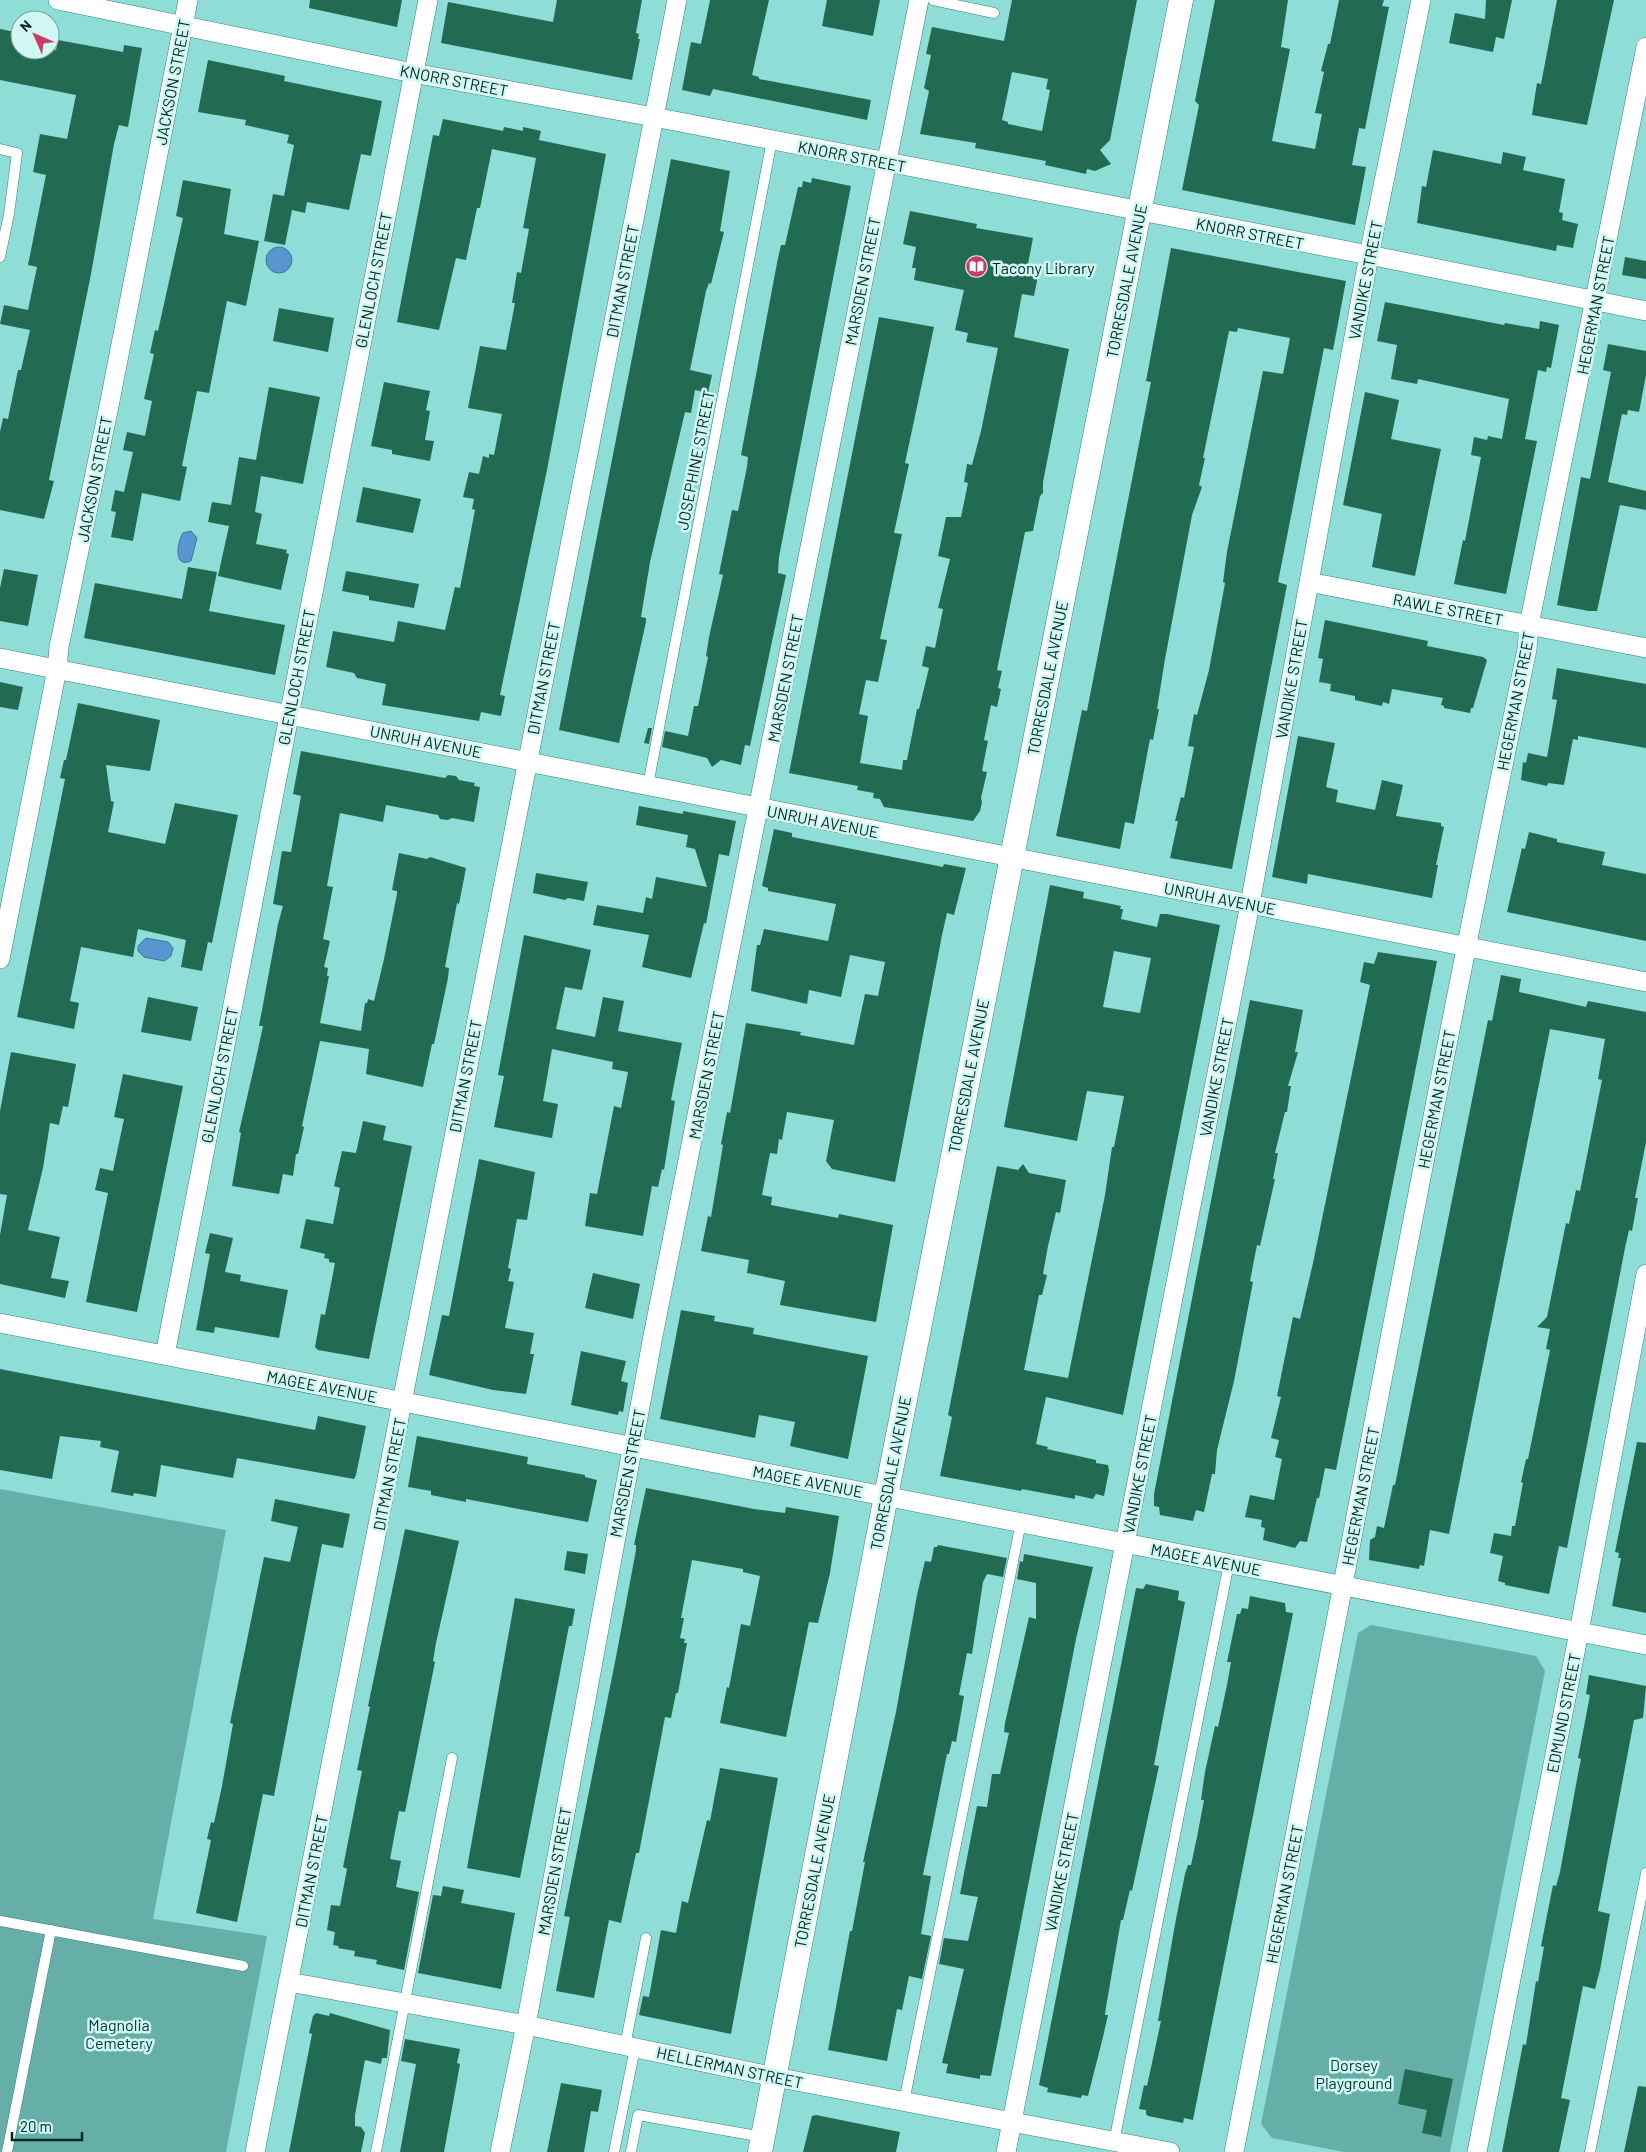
<svg xmlns="http://www.w3.org/2000/svg" width="1646" height="2152" viewBox="0 0 1646 2152" font-family="Barlow,sans-serif">
<style>
.green{fill:#66afa8}
.water{fill:#5995ce;stroke:#3f749b}
.building{fill:#236a53;fill-rule:evenodd}
.lines{fill:none;stroke-linecap:round;stroke-linejoin:round}
.service-casing{stroke:#30837d;stroke-width:11}
.minor-casing{stroke:#30837d;stroke-width:20}
.tertiary-casing{stroke:#30837d;stroke-width:25}
.service{stroke:#fff;stroke-width:10}
.minor{stroke:#fff;stroke-width:19}
.tertiary{stroke:#fff;stroke-width:24}
.labels{text-anchor:middle;dominant-baseline:central;stroke-width:5;stroke-linejoin:round;paint-order:stroke}
.street-label{font-size:16px;fill:#022623;stroke:#d1f7f3}
.poi-label{font-size:16px;fill:#022623;stroke:#d1f7f3;text-anchor:start}
.park-label{font-size:16px;fill:#003835;stroke:#d1f7f3}
</style>
<rect width="100%" height="100%" fill="#8eded7"/>
<path class="green" d="M0,1489L226,1530L153,1919L267,1936L226,2152H0Z
M1371,1625L1536,1656L1545,1671L1450,2152H1344L1272,2138L1261,2124L1358,1633Z"/>
<path class="water" d="M266 260a13 13 0 1 1 26 0a13 13 0 1 1-26 0Z
M191,531L197,538L191,561C173,569 177,542 183,533Z
M146,938L168,942L173,948L171,956L164,961L144,957L138,951V946Z"/>
<path class="building" d="M310,0H402L397,27L309,8Z
M557,0H642L636,33L639,34L638,39H640L632,80L441,43L448,2L553,22Z
M710,0H769L752,75L759,77V79L871,100L867,120L713,89L710,96L682,90L691,42L701,44Z
M827,0H880L873,36L822,26Z
M1012,0H1137L1110,140L1100,150L1111,164L1095,171L1087,169L1086,174L1045,165L1046,161L975,148L976,143L920,134L929,91L924,88L931,55L926,54L932,27L1004,41ZM1012,72L1048,79L1046,89L1050,90L1042,131L1008,124V122L1002,120Z
M1215,0H1288L1281,47L1290,49L1272,141L1315,149L1322,114L1315,113L1324,72L1321,71L1328,44H1330L1339,0H1384L1382,6L1389,7L1365,129L1359,128L1352,165L1366,167L1355,225L1182,190L1199,105L1195,101Z
M1486,0H1512L1504,39L1496,37L1493,52L1449,43L1455,13L1485,19Z
M1557,0H1614L1587,125L1532,115L1537,83L1541,84Z
M0,29L20,33V50H56L58,40L123,52L124,45L142,48L128,127L119,125L114,144L91,274L49,480L54,481L44,519L0,510V432L3,418L8,419L18,370H21L30,330L0,324L4,305L28,310L37,267L28,265L46,175L33,172L40,134L67,139L76,95L0,80Z
M208,60L285,76L284,81L382,101L371,156L361,154L349,210L307,202L305,213L292,210L285,245L264,241L273,194L284,196L294,145L287,143L289,135L245,125L246,120L198,112Z
M443,119L503,131L504,127L523,131V127L541,131L539,140L606,154L547,470L500,695L505,696L501,716L481,712L479,721L382,705L386,684L357,678L354,673L326,667L333,631L394,642L398,621L445,630L455,587L460,588L475,510L472,509L474,499L463,497L469,472L479,474L483,456L489,458V454L494,455L502,414L468,408L480,346L506,350L515,303H512L517,272L521,273L529,229L523,228L536,158L492,149L480,208H477L466,260L456,258L439,330L397,322L433,135L439,136Z
M1433,150L1501,164L1503,152L1526,157L1523,170L1565,179L1559,212L1563,213L1562,220L1578,224L1573,248L1557,245L1556,251L1417,223L1422,186L1426,187Z
M671,159L730,171L720,231L724,232L711,284L709,283L706,291L690,370L712,375L708,393L695,390L691,413L685,412L650,562L641,617L646,618V622L619,743L559,730Z
M812,178L851,186L779,557L778,573L786,575L750,746L745,745L741,765L721,760L712,767L707,758L662,747L665,731L688,736L694,706H698L708,657L706,656L709,637L723,575L719,574L732,510L738,511L747,467L748,457L741,455L777,263L781,245H785L798,187H802L803,181L811,183Z
M183,180L231,189L224,234L259,241L246,306L227,301L209,393L197,391L182,466L187,467L180,501L142,493L133,541L111,537L116,512L111,511L115,490L124,492L133,452L123,450L127,432L145,436L152,401L144,399L154,354L150,353L155,330L158,331L183,218L176,216Z
M910,211L977,224L976,228L1033,238L1028,264L1040,266L1034,296L1022,294L1014,337L1069,349L1043,482V493L1040,496L1033,531L1025,532L997,670L1002,671L998,688L1001,689L997,707L991,705L984,740L988,741L982,771L987,772L981,798L982,802L980,811L973,821L884,807L880,799L873,798L874,793L857,790L858,786L789,773L879,317L934,327L905,463L909,464L894,533L902,534L880,639L887,640L878,682L866,680L859,714L868,716L860,763L902,770L903,760H907L917,709H919L929,668L922,666L926,646L935,648L943,609L938,608L950,559L938,556L946,517H961L968,483L964,482L967,464L972,465L981,431L998,348L966,342L968,333L955,330L964,290L914,280L916,268H912L916,247L903,244Z
M1171,248L1346,281L1333,350L1324,348L1291,516L1278,582L1287,585L1232,869L1170,858L1178,821H1175L1181,797L1184,798L1194,747L1188,746L1194,714L1197,715L1209,670L1225,583L1223,582L1227,552L1263,371L1283,374L1290,338L1238,328L1237,332L1229,331L1203,458H1205L1199,485L1202,487L1192,515L1165,659L1157,709H1159L1153,740L1150,739L1134,824L1125,822L1120,849L1056,836L1082,710L1087,711L1151,382L1146,381Z
M1625,257L1646,261V279L1622,275Z
M1385,302L1504,325L1505,323L1539,329L1540,321L1559,325L1551,368L1547,367L1546,372L1538,370L1525,439L1537,441L1506,594L1454,584L1463,540L1465,541L1481,457L1471,455L1474,437L1487,440L1488,436L1502,439L1509,399L1418,379L1417,384L1391,379L1397,345L1377,341Z
M279,308L334,318L328,352L273,341Z
M1608,344L1646,351V375L1639,412L1628,410L1627,415L1622,414L1608,482L1646,491V510L1620,505L1597,611H1589L1557,605L1581,477L1590,479L1611,372L1603,370Z
M384,382L430,391L426,410L430,411L425,440L434,441L430,461L392,454V450L371,446Z
M269,387L320,397L303,484L261,476L255,512L262,514L256,544L287,550L286,553L289,554L281,590L218,576L229,526L208,522L212,502L231,505L239,457L256,460Z
M1365,392L1399,400L1391,439L1441,449L1415,576L1372,567L1382,514L1343,505Z
M363,487L421,499L413,533L356,522Z
M188,567L217,572L209,611L285,625L275,675L84,638L95,583L182,599Z
M4,569L38,575L28,626L0,621V588Z
M346,571L419,584L414,608L369,600V596L342,591Z
M1325,620L1428,641L1427,646L1483,657L1487,660L1473,708H1471L1470,713L1444,708V706L1441,705L1443,698L1392,689L1389,704L1383,702L1382,706L1355,700V696L1330,691L1331,684L1319,682L1323,659L1318,658Z
M1557,668L1646,684V748L1578,736V740L1573,739L1564,785L1548,783L1547,786L1521,780L1523,762L1526,763L1528,753L1547,757L1557,700L1552,699Z
M0,682L23,687L18,710L0,707Z
M78,703L160,720L150,771L106,765L111,801L114,802L108,832L165,844L175,803L238,815L212,943L208,942L202,971L181,967L186,940L138,929L133,957L81,947L70,1001L79,1003L74,1029L17,1017L65,779L60,778L64,760H66Z
M648,728H652L649,744L644,743Z
M1298,736L1335,743L1326,787L1338,790L1336,802L1375,810L1382,780L1403,785L1396,816L1441,823V826L1444,827L1436,865H1438L1432,898L1308,874L1307,884L1272,877Z
M301,751L445,778L448,775L456,776L459,780L475,783L474,786L480,787L474,822L452,818L448,820L440,819L438,815L386,805L383,822L340,813L327,886L333,887L323,939L330,941L324,967L328,968L327,976H329L320,1023L361,1031L365,1003H367L368,999L374,1001L384,959L397,894V891L392,890L399,853L427,859L430,857L466,868L459,904L457,903L445,967L449,968L448,978L434,1044H432L423,1087L366,1074L369,1049L320,1041L302,1126L304,1127L298,1154H296L293,1176L283,1174L279,1194L232,1186L241,1133L239,1132L255,1063L263,1026H259L278,924L283,906L273,904L282,851L291,852L301,796L293,794Z
M639,806L683,814V811L736,821L729,856L719,854L706,924L704,923L691,978L642,967L649,935L593,925L597,905L643,913L646,897L652,899L656,877L707,887L695,849L686,847L688,835L636,825Z
M774,829L792,833V837L943,867L944,864L966,868L954,915L947,913L942,935L895,1182L832,1169L826,1161L834,1120L787,1112L782,1140L779,1139L777,1154L770,1153L762,1195L772,1197L771,1205L838,1218L839,1214L893,1225L876,1322L780,1305L785,1281L747,1273L749,1260L701,1251L708,1216L711,1217L723,1145L721,1144L727,1112L730,1113L746,1023L801,1032L800,1035L854,1045L865,994L878,996L885,962L850,955L841,997L809,990L807,1004L751,991L757,945H760L764,929L828,941L836,904L768,891V888L762,886Z
M1529,832L1557,839V842L1605,852L1602,865L1646,874V941L1507,912L1522,848L1525,849Z
M536,873L588,882L584,901L568,898L565,900L533,893Z
M1050,885L1084,892L1083,898L1121,906L1120,909H1123L1121,919L1157,927L1160,914H1167L1220,925L1123,1415L1046,1397L1036,1444L1048,1447L1047,1449L1096,1460V1463L1108,1465L1109,1471L1104,1496L1096,1494L1093,1499L1075,1495V1499L1022,1489L1021,1491L940,1476L952,1417L948,1415L997,1166L1018,1170L1023,1164L1029,1173L1066,1180L1060,1213L1056,1212L1048,1246L1043,1274L1047,1275L1042,1295H1039L1024,1370L1068,1378L1105,1195L1112,1147H1114L1124,1096L1087,1091L1077,1141L1004,1127ZM1114,951L1151,958L1140,1013L1103,1007Z
M524,935L591,950L582,990L565,987L556,1029L595,1037L603,997L624,1001L618,1031L682,1043L671,1100L675,1101L664,1170L662,1169L658,1187L652,1186L643,1236L585,1226L590,1193L597,1194L614,1106L621,1108L628,1072L612,1069L613,1062L552,1049L543,1101L558,1104L552,1138L494,1127L504,1076L498,1075Z
M1378,952L1437,961L1336,1470L1325,1468L1319,1498H1317L1307,1542L1300,1541L1295,1548L1263,1540L1265,1528L1261,1527L1262,1520L1245,1517L1250,1495L1274,1500L1282,1459L1275,1457L1279,1440L1271,1438L1281,1397L1277,1396L1293,1317L1300,1319L1313,1263L1370,985L1360,982L1364,962L1374,964Z
M1501,975L1521,979L1519,992L1586,1007L1588,1001L1646,1012V1142L1635,1198H1638L1632,1231L1629,1230L1625,1248L1567,1548L1559,1546L1549,1594L1505,1585V1583L1498,1581L1503,1556L1490,1553L1494,1533L1511,1536L1512,1526H1515L1523,1483L1521,1482L1526,1459H1528L1550,1350L1546,1349L1550,1329L1537,1327L1547,1317L1566,1223L1569,1224L1576,1190L1580,1191L1602,1080L1598,1079L1605,1039L1550,1029L1449,1534L1430,1530L1424,1566L1420,1565L1419,1569L1369,1560L1370,1540L1375,1537L1377,1526L1384,1528L1393,1485H1395L1488,1020L1492,1021Z
M148,997L198,1007L191,1041L141,1032Z
M1250,1000L1303,1010L1295,1052H1298L1288,1086H1291L1287,1112H1285L1275,1153H1278L1273,1179H1275L1260,1246L1257,1245L1250,1281L1253,1282L1234,1381L1217,1450L1215,1474H1212L1204,1512L1196,1510L1193,1521L1160,1515L1159,1507L1154,1506V1494Z
M11,1052L76,1064L68,1107L63,1106L59,1125L50,1123L43,1168L28,1230L60,1237L51,1278L69,1281L65,1298L0,1284V1235L7,1195L0,1194V1111Z
M123,1074L183,1086L137,1312L86,1302L108,1193L95,1190L100,1168L113,1171L124,1119L114,1117Z
M363,1121L386,1126L383,1140L412,1146L369,1359L318,1350L315,1347L321,1314L325,1315L335,1263L329,1262V1259L324,1258L325,1254L300,1248L306,1219L333,1224L340,1188L334,1186L342,1151L356,1153Z
M479,1159L535,1172L527,1220L517,1219L508,1268L511,1269L508,1281L514,1282L505,1328L534,1333L530,1354H534L526,1394L493,1390L429,1375L442,1315L449,1316Z
M210,1233L233,1238L225,1272L241,1275L240,1281L288,1290L279,1338L215,1327L214,1333L196,1330L210,1254L205,1253Z
M593,1273L640,1284L633,1319L585,1308Z
M681,1310L715,1316L714,1321L754,1328L753,1334L868,1356L848,1459L790,1446L795,1422L759,1415L755,1438L660,1419Z
M581,1351L626,1361L621,1381L628,1383L623,1412L619,1411L618,1415L571,1405Z
M0,1369L315,1430L318,1416L366,1426L356,1475L354,1479L237,1458L233,1478L161,1465L156,1497L134,1493L133,1496L111,1492L119,1451L100,1447L101,1441L60,1436L52,1479L0,1470Z
M417,1436L528,1457L527,1464L585,1475V1477L597,1480L588,1522L466,1499V1502L431,1495V1491L408,1487Z
M1637,1442L1646,1443V1613L1612,1606L1621,1558H1618L1619,1553L1615,1552Z
M646,1488L754,1509L785,1513L786,1507L839,1516L830,1573L818,1623L809,1622L786,1737L720,1723L727,1687L729,1688L741,1624L750,1626L760,1576L743,1572V1569L692,1560L681,1618H684L680,1638L685,1639L684,1643H687L678,1693H676L671,1718L665,1717L639,1853H636L621,1923L609,1920L594,1998L556,1991L570,1917L564,1916L616,1657L636,1550V1545H634Z
M275,1499L350,1514L343,1548L322,1544L274,1796L263,1794L237,1922L196,1913L209,1850L211,1840L207,1839L211,1822L214,1823L222,1786L233,1724L230,1723L264,1557L290,1562L298,1527L271,1521Z
M405,1529L459,1541L436,1643L433,1661L435,1662L405,1812L399,1811L390,1859L401,1861L396,1887L419,1892L404,1970L376,1964L377,1960L354,1956L355,1951L338,1948L339,1946L333,1945L335,1932L327,1930L331,1905L340,1906L347,1869L343,1867L362,1771L357,1770L370,1707L368,1706Z
M938,1545L1007,1558L1003,1577L987,1574L983,1582L972,1654L967,1653L959,1695L964,1696L956,1742L952,1741L949,1754H947L923,1875L931,1876L921,1934L931,1936L922,1979L909,1976L902,2010L897,2009L887,2061L828,2050L850,1931H852L865,1862H863L896,1712L917,1595L925,1561L931,1562L934,1547H937Z
M567,1551L588,1554L585,1574L564,1570Z
M1024,1554L1093,1567L1076,1639L991,2076L980,2075V2079L946,2073L948,2064L942,2063L964,1969L939,1964L944,1938L968,1941L978,1897L960,1894L977,1806L987,1807L992,1774H1000L1009,1733L1004,1732L1005,1723L1029,1617L1036,1619V1583L1017,1579L1020,1561L1023,1562Z
M1146,1584L1179,1591L1178,1600L1185,1602L1154,1765L1159,1766L1132,1891L1130,1890L1123,1920H1121L1106,2007L1105,2015H1108L1103,2037L1088,2096L1082,2095L1081,2098L1047,2092L1048,2088L1039,2085L1136,1588L1143,1589Z
M1250,1596L1285,1603L1286,1612L1293,1613L1193,2120L1184,2118L1183,2123L1148,2116L1146,2114V2110L1139,2109L1144,2085L1147,2086L1161,2021H1158L1176,1919L1185,1874L1188,1865H1191L1197,1837L1204,1800H1201L1205,1772L1215,1726L1218,1727L1227,1685L1231,1662H1227L1237,1614H1240L1242,1608L1248,1609Z
M515,1598L575,1609L572,1626H569L520,1878L467,1868Z
M1589,1675L1646,1686L1643,1718L1634,1720L1598,1911L1610,1914L1600,1970L1595,1989L1583,1986L1561,2098L1570,2100L1559,2152H1502L1523,2044L1526,2045L1536,1981L1538,1982L1541,1964L1544,1947L1541,1946L1553,1885L1556,1886L1560,1872L1578,1774L1581,1759L1578,1758L1590,1695L1586,1694Z
M720,1768L778,1778L731,2034L639,2015L643,1996L649,1997L661,1930L676,1933L682,1901L688,1903L707,1820L710,1821Z
M443,1886L464,1890L461,1903L515,1913L501,1989L418,1973L433,1895L441,1896Z
M316,2013L329,2016L330,2013L390,2030L387,2058H382L381,2064L365,2060L355,2115V2126L361,2127L365,2133L361,2152H289L312,2034L309,2033L313,2016Z
M405,2039L460,2049L457,2063L460,2064L444,2152H400L416,2064L401,2061Z
M1405,2069L1453,2079L1441,2137L1422,2133L1427,2110L1398,2104Z
M561,2083L602,2090L598,2112L591,2111L584,2152H547Z
M1638,2086L1646,2087V2152H1624Z
M816,2115L900,2132L896,2152H803L812,2116Z"/>
<g class="lines">
<defs>
<path id="service" d="M933,0L994,13
M0,149L17,153L9,214L0,257
M648,785L772,140
M0,1921L243,1966
M625,2046L646,1938
M904,2102L1021,1522
M1114,2142L1229,1563
M7,2152L51,1930
M376,2152L452,1758
M614,2152L635,2048
M631,2152L638,2115L763,2137
M1590,2152L1646,1873"/>
<path id="minor" d="M58,0L413,73L654,117L1369,255L1646,311
M1309,582L1646,648
M0,658C549,766 1097,874 1646,982
M0,959L57,669L59,647L110,401L188,0
M0,1323L1646,1645
M165,1355L428,0
M289,1982L526,2025L775,2077L1170,2152
M255,2152L677,0
M500,2152L526,2025L653,1336L919,0
M1006,2152L1250,904L1369,255L1421,0
M1234,2152C1332,1651 1423,1148 1527,649L1529,625L1646,47
M1477,2152L1579,1632L1646,1274"/>
<path id="tertiary" d="M760,2152L886,1496L1181,0"/>
</defs>
<use href="#service" class="service-casing"/>
<use href="#minor" class="minor-casing"/>
<use href="#tertiary" class="tertiary-casing"/>
<use href="#service" class="service"/>
<use href="#minor" class="minor"/>
<use href="#tertiary" class="tertiary"/>
</g>
<defs>
<symbol id="library-disc" viewBox="-11 -11 22 22"><circle r="9.5" fill="#ca3c64" stroke="#d1f7f3"/><path d="M-6-4Q-3-5.5-.7-3.5V5Q-3 3-6 4ZM6-4Q3-5.5 .7-3.5V5Q3 3 6 4Z" fill="#fff"/></symbol>
</defs>
<g fill-rule="evenodd">
<use href="#library-disc" x="964" y="254" width="25" height="25"/>
</g>
<g class="labels">
<g class="street-label">
<text transform="translate(454 80) rotate(11)">KNORR STREET</text>
<text transform="translate(172 82) rotate(-79)">JACKSON STREET</text>
<text transform="translate(852 156) rotate(11)">KNORR STREET</text>
<text transform="translate(1250 233) rotate(11)">KNORR STREET</text>
<text transform="translate(373 280) rotate(-79)">GLENLOCH STREET</text>
<text transform="translate(1365 280) rotate(-79)">VANDIKE STREET</text>
<text transform="translate(622 281) rotate(-79)">DITMAN STREET</text>
<text transform="translate(862 281) rotate(-79)">MARSDEN STREET</text>
<text transform="translate(1126 281) rotate(-79)">TORRESDALE AVENUE</text>
<text transform="translate(1595 305) rotate(-79)">HEGERMAN STREET</text>
<text transform="translate(695 460) rotate(-79)">JOSEPHINE STREET</text>
<text transform="translate(94 479) rotate(-79)">JACKSON STREET</text>
<text transform="translate(1448 609) rotate(11)">RAWLE STREET</text>
<text transform="translate(296 677) rotate(-79)">GLENLOCH STREET</text>
<text transform="translate(543 678) rotate(-79)">DITMAN STREET</text>
<text transform="translate(785 678) rotate(-79)">MARSDEN STREET</text>
<text transform="translate(1047 678) rotate(-79)">TORRESDALE AVENUE</text>
<text transform="translate(1291 679) rotate(-80)">VANDIKE STREET</text>
<text transform="translate(1515 701) rotate(-79)">HEGERMAN STREET</text>
<text transform="translate(426 741) rotate(11)">UNRUH AVENUE</text>
<text transform="translate(823 821) rotate(11)">UNRUH AVENUE</text>
<text transform="translate(1220 898) rotate(11)">UNRUH AVENUE</text>
<text transform="translate(219 1075) rotate(-79)">GLENLOCH STREET</text>
<text transform="translate(706 1075) rotate(-79)">MARSDEN STREET</text>
<text transform="translate(465 1076) rotate(-79)">DITMAN STREET</text>
<text transform="translate(968 1076) rotate(-79)">TORRESDALE AVENUE</text>
<text transform="translate(1216 1077) rotate(-79)">VANDIKE STREET</text>
<text transform="translate(1436 1099) rotate(-79)">HEGERMAN STREET</text>
<text transform="translate(322 1386) rotate(11)">MAGEE AVENUE</text>
<text transform="translate(627 1473) rotate(-79)">MARSDEN STREET</text>
<text transform="translate(890 1473) rotate(-79)">TORRESDALE AVENUE</text>
<text transform="translate(389 1474) rotate(-79)">DITMAN STREET</text>
<text transform="translate(1139 1474) rotate(-79)">VANDIKE STREET</text>
<text transform="translate(808 1481) rotate(11)">MAGEE AVENUE</text>
<text transform="translate(1360 1496) rotate(-79)">HEGERMAN STREET</text>
<text transform="translate(1206 1559) rotate(11)">MAGEE AVENUE</text>
<text transform="translate(1563 1713) rotate(-79)">EDMUND STREET</text>
<text transform="translate(311 1871) rotate(-79)">DITMAN STREET</text>
<text transform="translate(554 1871) rotate(-80)">MARSDEN STREET</text>
<text transform="translate(814 1871) rotate(-79)">TORRESDALE AVENUE</text>
<text transform="translate(1061 1872) rotate(-79)">VANDIKE STREET</text>
<text transform="translate(1284 1894) rotate(-79)">HEGERMAN STREET</text>
<text transform="translate(730 2067) rotate(12)">HELLERMAN STREET</text>
</g>
<g class="poi-label">
<text x="992" y="267">Tacony Library</text>
</g>
<g class="park-label">
<text x="119" y="2024">Magnolia<tspan x="119" dy="18">Cemetery</tspan></text>
<text x="1354" y="2064">Dorsey<tspan x="1354" dy="18">Playground</tspan></text>
</g>
</g>
<g transform="translate(35 35) rotate(315)"><circle r="24" fill="#d1f7f3" stroke="#7ea3a0"/>
<path d="M0-4L9 19L0 12L-9 19Z" fill="#ca3c64"/>
<text y="-8" font-size="14" font-weight="bold" text-anchor="middle" fill="#022623">N</text>
</g>
<path d="M12 2132v8h70v-8" fill="none" stroke="#022623" stroke-width="2.5"/>
<text x="20" y="2132" font-size="15" fill="#022623" stroke="#d1f7f3" stroke-width="4" paint-order="stroke">20 m</text>
</svg>
